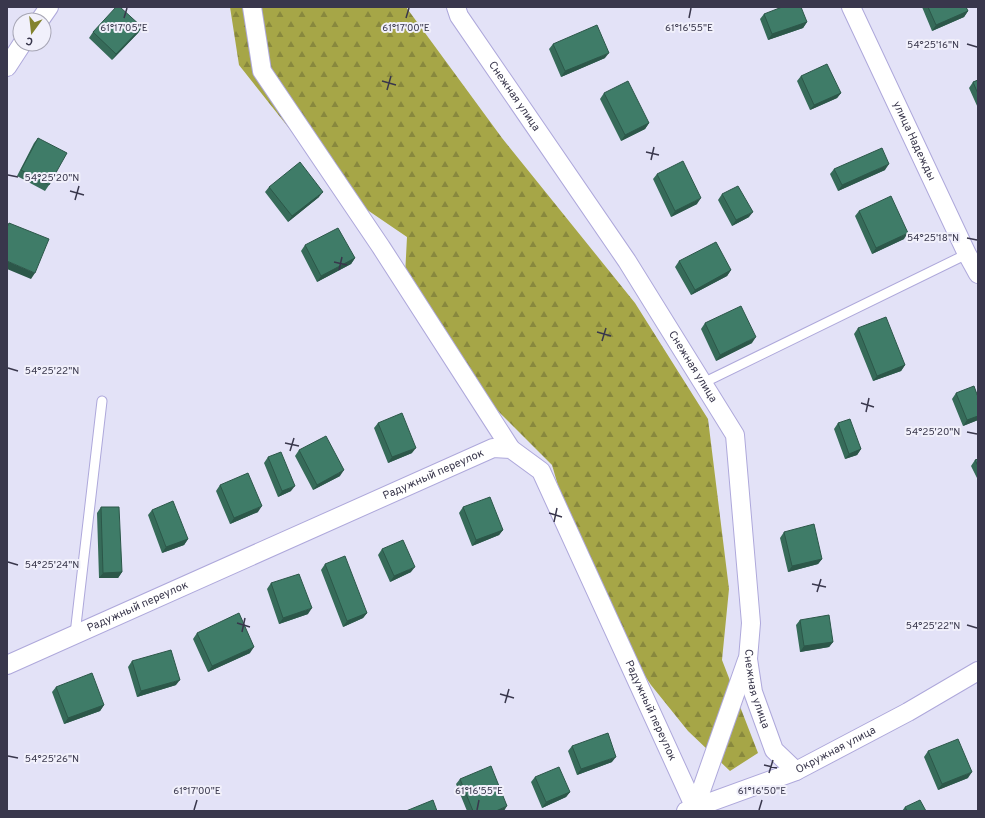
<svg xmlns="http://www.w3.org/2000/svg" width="985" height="818" viewBox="0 0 985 818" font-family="Overpass,sans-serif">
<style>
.forest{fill:url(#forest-firs)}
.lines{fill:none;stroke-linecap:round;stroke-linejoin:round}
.lane-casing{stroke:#aea8db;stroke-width:11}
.street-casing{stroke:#aea8db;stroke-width:20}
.lane{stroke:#fff;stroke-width:9}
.street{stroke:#fff;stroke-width:18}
.wall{fill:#366b59}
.shaded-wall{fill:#2c5749}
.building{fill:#3f7c68;stroke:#2c5749}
.ticks{fill:none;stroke:#39374c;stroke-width:1.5}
.labels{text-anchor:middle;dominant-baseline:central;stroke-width:4;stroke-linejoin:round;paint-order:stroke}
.street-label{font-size:11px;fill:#39374c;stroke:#f1f0fb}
.ticks-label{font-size:10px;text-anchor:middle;fill:#39374c;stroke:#f1f0fb;stroke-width:4;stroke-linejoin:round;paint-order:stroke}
</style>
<defs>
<pattern id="forest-firs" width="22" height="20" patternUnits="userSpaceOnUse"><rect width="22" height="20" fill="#a6a647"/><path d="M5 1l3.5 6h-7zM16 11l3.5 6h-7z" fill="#88883d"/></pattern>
</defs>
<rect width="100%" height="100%" fill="#e3e2f7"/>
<path class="forest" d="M230,7H406L502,138L635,303L708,419L729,589L722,660L758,753L730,771L688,731L651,685L589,592L552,465L476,389L404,295L407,237L338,190L239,65Z"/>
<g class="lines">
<defs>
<path id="lane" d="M703,383L967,254
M75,634L102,401"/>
<g id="street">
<path d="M252,7L262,71L381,247L511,449"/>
<path id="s1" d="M456,7L459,16L627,261L735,435L751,623L748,659L753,692L774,750L796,771"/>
<path id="s2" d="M851,7L967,254L978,274"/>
<path d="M40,20L49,7"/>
<path d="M7,67L22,44"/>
<path id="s3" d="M7,665L493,448L511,449L541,471L695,808"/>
<path d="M695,808L747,660"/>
<path id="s4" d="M686,811L796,771L908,712L978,671"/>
</g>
</defs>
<use href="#lane" class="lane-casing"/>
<use href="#street" class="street-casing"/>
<use href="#lane" class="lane"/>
<use href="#street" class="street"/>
</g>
<path class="wall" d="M922,7H966L968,11L964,17L932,31Z
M764,14L807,22L803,28L768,40L760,19Z
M142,27L138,33L112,60L89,38L93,32Z
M553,44L605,58L561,77L549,49Z
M801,76L841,93L837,98L810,110L797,81Z
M978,80V108L969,88L973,82Z
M604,93L649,123L645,129L621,141L600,99Z
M38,138L49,185L45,191L17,176L34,143Z
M834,169L885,170L838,191L830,174Z
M657,174L697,204L671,217L653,179Z
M269,187L319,197L288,222L265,192Z
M722,194L749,217L732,226L718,200Z
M859,211L904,239L872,254L855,216Z
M305,245L355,258L351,264L317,282L301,251Z
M679,261L731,270L727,276L691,295L675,267Z
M705,323L752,343L716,361L701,329Z
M858,328L905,365L901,371L873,381L854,334Z
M956,393L978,397V420L963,426L952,399Z
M378,423L412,453L388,463L374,428Z
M838,423L861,449L857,455L845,459L834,429Z
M299,450L340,476L313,490L295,456Z
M268,457L291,491L278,497L264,463Z
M978,459V480L971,466L975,460Z
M220,485L258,512L230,524L216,491Z
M101,507L122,572L118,578H99L97,513Z
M463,507L503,530L499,535L472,546L459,513Z
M152,510L188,539L184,545L162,553L148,515Z
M784,532L822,559L818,564L788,572L780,538Z
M382,549L411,572L390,582L378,555Z
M325,564L367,613L363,618L343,627L321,570Z
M271,583L308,614L279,624L267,589Z
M800,620L833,642L829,647L800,652L796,625Z
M197,633L250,653L208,672L193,639Z
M132,661L176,685L137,697L128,667Z
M56,687L104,705L100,711L64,724L52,692Z
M572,746L612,762L577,775L568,751Z
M928,751L968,778L938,790L924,757Z
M535,777L570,792L566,797L542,808L531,782Z
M460,779L504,811H467L456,784Z
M905,807L926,811H902Z"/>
<path class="shaded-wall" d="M968,11L964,17L932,31L936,25Z
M807,22L803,28L768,40L772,34Z
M142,27L138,33L112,60L116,54Z
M609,53L605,58L561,77L565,71Z
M841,93L837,98L810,110L814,105Z
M649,123L645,129L621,141L625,135Z
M889,164L885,170L838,191L842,185Z
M323,192L319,197L288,222L292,216Z
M701,198L697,204L671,217L675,211Z
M753,212L749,217L732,226L736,220Z
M908,233L904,239L872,254L876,248Z
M355,258L351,264L317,282L321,276Z
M7,261L35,273L31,279L7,269Z
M731,270L727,276L691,295L695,290Z
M756,337L752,343L716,361L720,355Z
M905,365L901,371L873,381L877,376Z
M978,416V420L963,426L967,420Z
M416,448L412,453L388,463L392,457Z
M861,449L857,455L845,459L849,454Z
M344,470L340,476L313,490L317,485Z
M295,486L291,491L278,497L282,491Z
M262,506L258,512L230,524L234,518Z
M503,530L499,535L472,546L476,540Z
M188,539L184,545L162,553L166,547Z
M822,559L818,564L788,572L792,566Z
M415,567L411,572L390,582L394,576Z
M122,572L118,578H99L103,573Z
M312,608L308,614L279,624L283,618Z
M367,613L363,618L343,627L347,621Z
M833,642L829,647L800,652L804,646Z
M254,647L250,653L208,672L212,666Z
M180,680L176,685L137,697L141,691Z
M104,705L100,711L64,724L68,718Z
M616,757L612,762L577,775L581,769Z
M972,772L968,778L938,790L942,784Z
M570,792L566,797L542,808L546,802Z
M507,806L504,811H496Z"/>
<path class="building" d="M116,7H120L142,27L116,54L93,32Z
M782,7H801L807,22L772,34L764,14Z
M928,7H966L968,11L936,25Z
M597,25L609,53L565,71L553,44Z
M827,64L841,93L814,105L801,76Z
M978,80V94L973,82Z
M628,81L649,123L625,135L604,93Z
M38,138L67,153L49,185L21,170Z
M882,148L889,164L842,185L834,169Z
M683,161L701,198L675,211L657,174Z
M300,162L323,192L292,216L269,187Z
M738,186L753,212L736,220L722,194Z
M891,196L908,233L876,248L859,211Z
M9,223L49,239L35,273L7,261V227Z
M338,228L355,258L321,276L305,245Z
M716,242L731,270L695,290L679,261Z
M741,306L756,337L720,355L705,323Z
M886,317L905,365L877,376L858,328Z
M974,386L978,397V416L967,420L956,393Z
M402,413L416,448L392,457L378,423Z
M850,419L861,449L849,454L838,423Z
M326,436L344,470L317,485L299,450Z
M281,452L295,486L282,491L268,457Z
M978,459V466L975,460Z
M248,473L262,506L234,518L220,485Z
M490,497L503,530L476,540L463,507Z
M173,501L188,539L166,547L152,510Z
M101,507H119L122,572L103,573Z
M814,524L822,559L792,566L784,532Z
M403,540L415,567L394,576L382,549Z
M345,556L367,613L347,621L325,564Z
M299,574L312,608L283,618L271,583Z
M239,613L254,647L212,666L197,633Z
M829,615L833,642L804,646L800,620Z
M171,650L180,680L141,691L132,661Z
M92,673L104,705L68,718L56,687Z
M608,733L616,757L581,769L572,746Z
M958,739L972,772L942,784L928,751Z
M491,766L507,806L496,811H473L460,779Z
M559,767L570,792L546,802L535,777Z
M433,800L437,811H406Z
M920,800L926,811H907L905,807Z"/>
<path class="ticks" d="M124,18L127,8M406,18L409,8M689,18L691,8M967,44L977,47M382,81L396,85M387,90L391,76M646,152L659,155M651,160L654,147M8,175L18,177M70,191L84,195M75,200L79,186M967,238L977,240M334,262L347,265M339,270L342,257M597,332L611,336M602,341L606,328M8,368L18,371M861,403L874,407M866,412L869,398M967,432L977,434M285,443L299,446M290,451L294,438M549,513L562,517M554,522L557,508M8,562L18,565M812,584L826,587M817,592L821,579M237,623L250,627M967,625L977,628M242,632L245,618M500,694L514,698M505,703L509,689M8,756L18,758M764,765L777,768M769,773L773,760M194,810L197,800M477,810L479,800M759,810L762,800"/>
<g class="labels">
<g class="street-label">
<text stroke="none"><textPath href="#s1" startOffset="107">Снежная улица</textPath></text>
<text stroke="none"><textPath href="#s2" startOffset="148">улица Надежды</textPath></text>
<text stroke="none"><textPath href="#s1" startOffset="431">Снежная улица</textPath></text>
<text stroke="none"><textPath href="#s3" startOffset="467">Радужный переулок</textPath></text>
<text stroke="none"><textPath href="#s3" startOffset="143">Радужный переулок</textPath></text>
<text stroke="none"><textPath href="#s1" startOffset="767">Снежная улица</textPath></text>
<text stroke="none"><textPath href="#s3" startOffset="851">Радужный переулок</textPath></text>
<text stroke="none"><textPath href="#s4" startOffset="162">Окружная улица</textPath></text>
</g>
</g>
<g class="ticks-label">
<text x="124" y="31">61°17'05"E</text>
<text x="406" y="31">61°17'00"E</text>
<text x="689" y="31">61°16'55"E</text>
<text x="933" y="48">54°25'16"N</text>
<text x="52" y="181">54°25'20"N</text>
<text x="933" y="241">54°25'18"N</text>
<text x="52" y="374">54°25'22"N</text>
<text x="933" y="435">54°25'20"N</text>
<text x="52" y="568">54°25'24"N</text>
<text x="933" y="629">54°25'22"N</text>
<text x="52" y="762">54°25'26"N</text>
<text x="197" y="794">61°17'00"E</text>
<text x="479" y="794">61°16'55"E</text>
<text x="762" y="794">61°16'50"E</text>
</g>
<rect width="985" height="818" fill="none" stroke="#39374c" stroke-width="16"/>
<g transform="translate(32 32) rotate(195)"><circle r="19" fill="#f1f0fb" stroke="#a7a6b5"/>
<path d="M0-3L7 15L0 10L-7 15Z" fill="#83832d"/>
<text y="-6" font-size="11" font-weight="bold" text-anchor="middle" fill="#39374c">С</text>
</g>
</svg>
